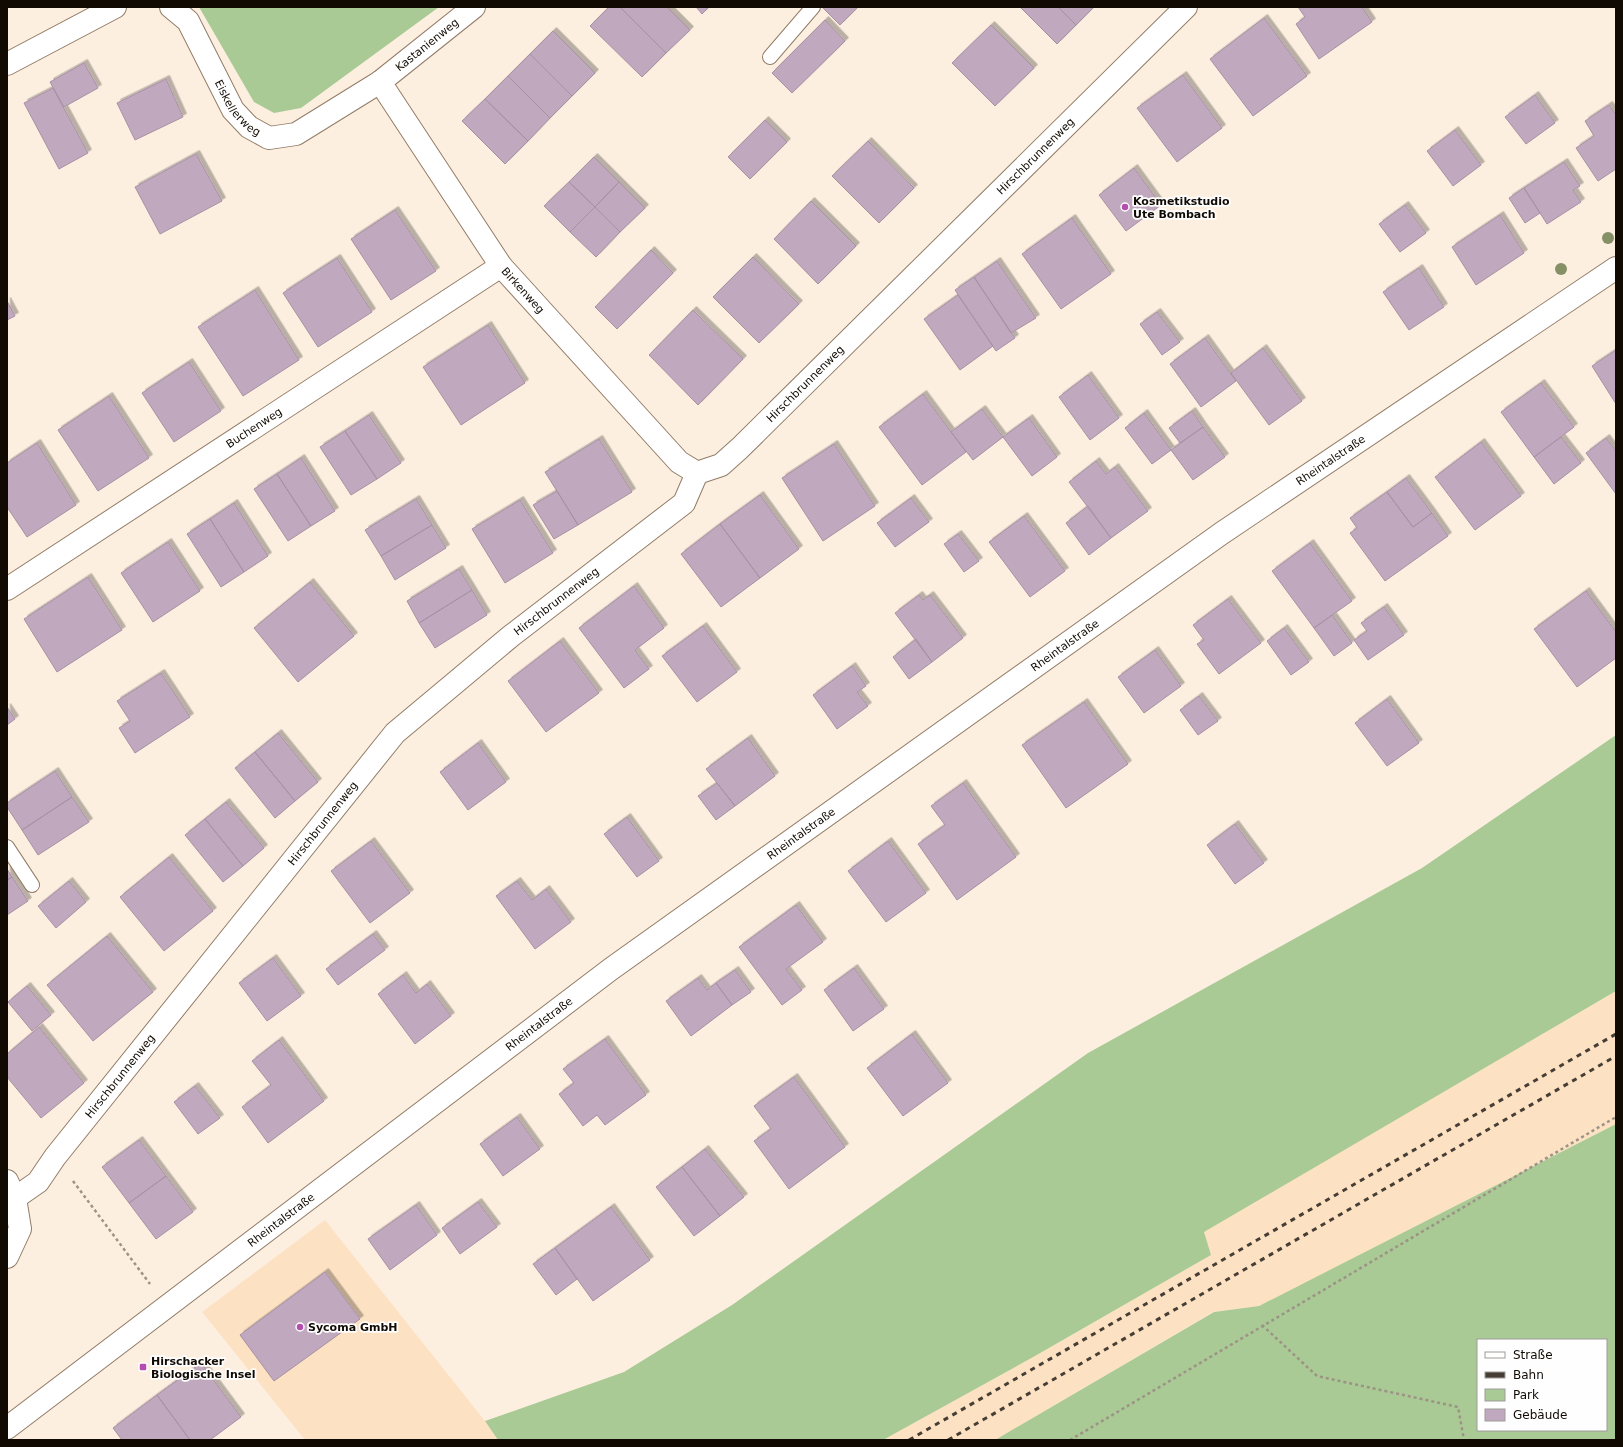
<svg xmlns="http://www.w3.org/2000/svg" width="1623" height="1447" viewBox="0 0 1623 1447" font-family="'DejaVu Sans',sans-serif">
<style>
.built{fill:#fde1c3}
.green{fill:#a9ca94;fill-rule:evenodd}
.building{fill:#c0a8be;stroke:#a890a5;filter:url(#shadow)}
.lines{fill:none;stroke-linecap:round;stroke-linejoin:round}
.service-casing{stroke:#927d67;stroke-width:16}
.minor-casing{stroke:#927d67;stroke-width:24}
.path{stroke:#9d9286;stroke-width:2.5;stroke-dasharray:3 3;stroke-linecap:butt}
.service{stroke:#fff;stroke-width:14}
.minor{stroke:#fff;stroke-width:22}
.rail{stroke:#463e35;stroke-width:3;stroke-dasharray:5 5;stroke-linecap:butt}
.tree{fill:#859066}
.poi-dot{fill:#b44db0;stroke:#fefefe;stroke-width:1.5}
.labels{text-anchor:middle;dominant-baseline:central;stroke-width:3.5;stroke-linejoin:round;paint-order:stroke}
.street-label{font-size:11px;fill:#110a03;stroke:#fefefe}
.poi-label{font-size:11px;font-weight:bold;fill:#110a03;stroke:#fefefe;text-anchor:start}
</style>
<defs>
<filter id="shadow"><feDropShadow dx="3.5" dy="-3.5" stdDeviation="0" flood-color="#0004"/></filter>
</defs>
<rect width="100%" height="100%" fill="#fdefe0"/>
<path class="built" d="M1616,991V1124L1259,1306L1213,1312L995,1440H883L1035,1356L1211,1255L1203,1232Z
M325,1220L485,1421L498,1440H305L202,1312Z"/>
<path class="green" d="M199,7H439L301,108L274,113L254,102Z
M1616,735V991L1204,1232L1211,1255L1035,1356L883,1440H498L485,1421L624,1372L732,1305L1088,1053L1422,868Z
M1616,1124V1440H995L1214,1312L1259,1306ZM1478,1340H1606V1430H1478Z"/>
<path class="building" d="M609,7H620L666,53L642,77L590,26Z
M620,7H667L690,30L666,53Z
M696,7H709L702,14Z
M822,7H858L840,25Z
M1020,7H1058L1076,25L1057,44Z
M1058,7H1094L1076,25Z
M1298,7H1362L1372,22L1319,59L1296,24L1305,17Z
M1264,18L1307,76L1253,116L1210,59Z
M825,20L845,41L792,93L772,73Z
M991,25L1034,68L995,106L952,63Z
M553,31L595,73L572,96L530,54Z
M530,54L572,96L550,118L508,76Z
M84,63L98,88L64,107L50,82Z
M1183,75L1222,128L1177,162L1137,108Z
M508,76L550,118L528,141L485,99Z
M166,79L183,117L135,140L117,103Z
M53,88L88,153L59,169L24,103Z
M1535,95L1555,123L1526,144L1505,117Z
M485,99L528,141L505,164L462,121Z
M1609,105L1616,115V169L1598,181L1576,148L1594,136L1585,121Z
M765,120L787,142L750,179L728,157Z
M1455,130L1481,165L1453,186L1427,151Z
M868,141L914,188L879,223L832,176Z
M196,154L222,201L160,234L135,187Z
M594,157L619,182L595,207L569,182Z
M1564,162L1580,186L1573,190L1581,202L1547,224L1524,188Z
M1134,168L1161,205L1126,231L1099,195Z
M569,182L595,207L570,232L544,206Z
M619,182L645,208L620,232L595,207Z
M1524,188L1540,213L1525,223L1509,198Z
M811,201L856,246L818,284L774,239Z
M1405,205L1426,233L1400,252L1379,224Z
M595,207L620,232L596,257L570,232Z
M395,210L436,271L391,300L351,239Z
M1500,215L1524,253L1476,285L1452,247Z
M1072,218L1111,274L1061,309L1022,254Z
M651,250L673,273L617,329L595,307Z
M753,257L799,304L759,343L713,297Z
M337,258L372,312L318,347L283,293Z
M997,261L1036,318L1011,333L974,277Z
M1419,268L1444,307L1409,330L1383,292Z
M974,277L1015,338L996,351L955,290Z
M255,290L299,360L243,396L198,327Z
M958,295L993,346L960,370L924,319Z
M7,301L15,316L7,320Z
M693,310L743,359L698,405L649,355Z
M1157,312L1180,342L1162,355L1140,324Z
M488,325L525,383L461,425L423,367Z
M1205,338L1236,381L1201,407L1170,364Z
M1263,348L1302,401L1269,425L1231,373Z
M1616,350V404L1592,366Z
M189,362L221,411L174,442L142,393Z
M1088,375L1119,418L1090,440L1059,397Z
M1541,383L1574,427L1534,457L1501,412Z
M923,394L966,452L922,485L879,427Z
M109,396L149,458L98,491L58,430Z
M982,409L1003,437L973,460L951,432Z
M1192,411L1203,427L1180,443L1169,428Z
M1144,413L1171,450L1152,464L1125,428Z
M369,415L401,463L377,479L345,431Z
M1029,418L1057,457L1032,476L1003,437Z
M1203,427L1225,457L1193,480L1171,450Z
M345,431L377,479L351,495L320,447Z
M1561,437L1581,463L1554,484L1534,457Z
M1606,438L1616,451V494L1586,453Z
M599,439L632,492L578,525L545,472Z
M1481,442L1521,496L1475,530L1435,477Z
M37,443L76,505L27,537L7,507V463Z
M834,444L875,506L823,541L782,478Z
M301,458L335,511L311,526L277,474Z
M1096,461L1106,474L1115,467L1148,511L1111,538L1069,482Z
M277,474L311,526L288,541L254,489Z
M1406,478L1432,513L1413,527L1387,492Z
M557,491L578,525L554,539L533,505Z
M1387,492L1413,527L1432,513L1448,536L1385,581L1350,533L1357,528L1350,518Z
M760,495L799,549L760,578L720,524Z
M911,498L929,522L895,547L877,523Z
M416,499L432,525L381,556L365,530Z
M520,500L553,553L505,583L472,529Z
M234,503L268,556L244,572L210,519Z
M1088,506L1111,538L1089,555L1066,523Z
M1024,516L1065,571L1030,597L989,542Z
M210,519L244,572L221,587L187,534Z
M720,524L760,578L721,607L681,554Z
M432,525L446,548L395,580L381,556Z
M958,534L979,561L964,572L944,544Z
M168,542L200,591L153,622L121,573Z
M1310,543L1352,601L1314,628L1272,571Z
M459,569L472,590L419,623L407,601Z
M88,577L122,630L57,672L24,619Z
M310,582L354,636L298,682L254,628Z
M634,586L664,628L635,650L649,669L624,688L579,628Z
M472,590L487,615L435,648L419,623Z
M1586,591L1616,632V658L1577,687L1534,629Z
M919,595L923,600L930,595L963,638L932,662L895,613Z
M1228,599L1261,643L1219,674L1197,644L1204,640L1193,625Z
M1384,607L1404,635L1368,660L1354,640L1367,631L1361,623Z
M1332,615L1352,643L1334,656L1314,628Z
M703,626L737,672L697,702L662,656Z
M1284,628L1309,662L1291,675L1267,641Z
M916,639L932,662L909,679L893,657Z
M560,641L599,693L546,732L508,681Z
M1155,650L1181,686L1144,713L1118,677Z
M852,666L866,686L857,692L868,706L837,729L813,695Z
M161,673L190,717L135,753L119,728L130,721L117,701Z
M1199,696L1218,721L1198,735L1180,710Z
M1387,699L1419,743L1387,766L1355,723Z
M1084,702L1128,764L1066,808L1022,745Z
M7,707L15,719L7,725Z
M278,733L318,782L295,801L255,752Z
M748,738L775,776L735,806L706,769Z
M478,743L506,782L468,810L440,772Z
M255,752L295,801L275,818L235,768Z
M55,771L72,797L22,830L7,807V803Z
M717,783L735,806L716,820L698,796Z
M963,783L1016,857L957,900L918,844L945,825L931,806Z
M72,797L89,822L38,855L22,830Z
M226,802L264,848L243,866L205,819Z
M627,817L659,861L637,877L604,834Z
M205,819L243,866L223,882L185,835Z
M1235,824L1264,863L1235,884L1207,845Z
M371,841L410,893L370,923L331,871Z
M888,841L926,893L886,922L848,871Z
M169,857L213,911L164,951L120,897Z
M7,869L12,877L7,880Z
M12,877L28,901L7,915V880Z
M69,881L86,902L56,928L38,906Z
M517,881L532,900L546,889L571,922L535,949L496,896Z
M796,905L823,942L786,969L802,990L782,1005L739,947Z
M373,934L385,950L338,985L326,969Z
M107,936L153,992L93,1041L47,985Z
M273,958L301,996L267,1021L239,983Z
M854,968L884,1009L853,1031L824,990Z
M735,970L751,992L732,1005L716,983Z
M403,975L416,993L427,984L451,1016L415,1044L378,994Z
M698,978L707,990L716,983L732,1005L691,1036L666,1001Z
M27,986L51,1015L32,1031L8,1002Z
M39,1027L84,1083L41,1118L7,1077V1054Z
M912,1034L948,1083L903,1116L867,1068Z
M605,1039L646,1095L605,1125L597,1115L583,1126L559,1094L574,1083L563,1069Z
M279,1040L324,1101L268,1143L242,1107L271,1085L252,1061Z
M794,1077L845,1147L789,1189L754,1141L771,1129L754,1106Z
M195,1086L220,1118L198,1134L174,1102Z
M517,1117L540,1149L503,1176L480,1144Z
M139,1140L166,1176L129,1203L102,1167Z
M705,1149L744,1197L720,1216L682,1167Z
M682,1167L720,1216L694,1236L656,1187Z
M166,1176L193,1212L156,1239L129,1203Z
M478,1202L497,1227L460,1254L442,1228Z
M416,1205L437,1235L390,1270L368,1239Z
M611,1207L650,1260L593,1301L555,1248Z
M555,1248L577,1279L556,1295L533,1264Z
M325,1272L360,1319L274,1381L240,1335Z
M201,1363L241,1417L210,1440H190L157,1395Z
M157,1395L190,1440H122L113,1428Z"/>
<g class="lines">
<defs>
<path id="service" d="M770,57L813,7
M7,847L32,885"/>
<g id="minor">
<path id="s1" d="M171,7L188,21L233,110L249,127L269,138L296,134L380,82L474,7"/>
<path d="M7,64L115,7"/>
<path id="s2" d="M380,82L501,266L679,462L697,473"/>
<path id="s3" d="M7,589L501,266"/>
<path d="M7,1181L15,1198L20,1229L7,1257"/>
<path id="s4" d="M15,1198L38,1182L55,1157L395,733L511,636L684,503L697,473L721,465L740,448L1186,7"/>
<path id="s5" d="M7,1428L611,969L1222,533L1616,268"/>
</g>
</defs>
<use href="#service" class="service-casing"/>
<use href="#minor" class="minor-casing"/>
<path class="path" d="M73,1181L150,1284
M1262,1325L1317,1376L1458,1407L1464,1440
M1070,1440L1616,1117"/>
<use href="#service" class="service"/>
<use href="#minor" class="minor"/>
<path class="rail" d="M909,1440L1616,1034
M948,1440L1616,1056"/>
</g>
<g class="tree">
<circle cx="1608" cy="238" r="6"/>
<circle cx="1561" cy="269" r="6"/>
</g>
<g class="poi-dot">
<circle cx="1125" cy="207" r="4"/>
<circle cx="300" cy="1327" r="4"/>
<rect x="139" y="1363" width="8" height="8" rx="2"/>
</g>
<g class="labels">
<g class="street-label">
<text stroke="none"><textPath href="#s1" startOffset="354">Kastanienweg</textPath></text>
<text stroke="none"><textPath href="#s1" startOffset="123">Eiskellerweg</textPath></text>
<text stroke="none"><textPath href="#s4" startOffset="1470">Hirschbrunnenweg</textPath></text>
<text stroke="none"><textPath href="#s2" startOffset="253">Birkenweg</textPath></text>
<text stroke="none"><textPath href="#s4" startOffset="1146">Hirschbrunnenweg</textPath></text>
<text stroke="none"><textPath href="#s3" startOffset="295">Buchenweg</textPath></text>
<text stroke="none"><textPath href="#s5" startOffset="1640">Rheintalstraße</textPath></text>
<text stroke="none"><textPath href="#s4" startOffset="810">Hirschbrunnenweg</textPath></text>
<text stroke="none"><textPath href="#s5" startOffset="1316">Rheintalstraße</textPath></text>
<text stroke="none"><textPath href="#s4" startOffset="486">Hirschbrunnenweg</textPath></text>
<text stroke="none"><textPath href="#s5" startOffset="992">Rheintalstraße</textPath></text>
<text stroke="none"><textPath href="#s5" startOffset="668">Rheintalstraße</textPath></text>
<text stroke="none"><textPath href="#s4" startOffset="162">Hirschbrunnenweg</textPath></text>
<text stroke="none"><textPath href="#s5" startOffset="344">Rheintalstraße</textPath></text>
</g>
<g class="poi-label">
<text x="1133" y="201">Kosmetikstudio<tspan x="1133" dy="13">Ute Bombach</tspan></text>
<text x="308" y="1327">Sycoma GmbH</text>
<text x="151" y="1361">Hirschacker<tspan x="151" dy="13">Biologische Insel</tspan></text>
</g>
</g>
<rect width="1623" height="1447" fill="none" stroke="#110a03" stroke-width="16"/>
<rect x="1477" y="1339" width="130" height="92" fill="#fefefe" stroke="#9f9c9a"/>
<rect x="1485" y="1352" width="20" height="6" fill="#ffffff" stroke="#9f9c9a"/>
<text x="1513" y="1359" font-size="12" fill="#110a03">Straße</text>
<rect x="1485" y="1372" width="20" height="6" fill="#463e35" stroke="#9f9c9a"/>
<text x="1513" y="1379" font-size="12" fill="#110a03">Bahn</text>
<rect x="1485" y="1389" width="20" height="12" fill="#a9ca94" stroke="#9f9c9a"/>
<text x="1513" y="1399" font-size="12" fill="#110a03">Park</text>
<rect x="1485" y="1409" width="20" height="12" fill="#c0a8be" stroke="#9f9c9a"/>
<text x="1513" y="1419" font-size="12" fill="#110a03">Gebäude</text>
</svg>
